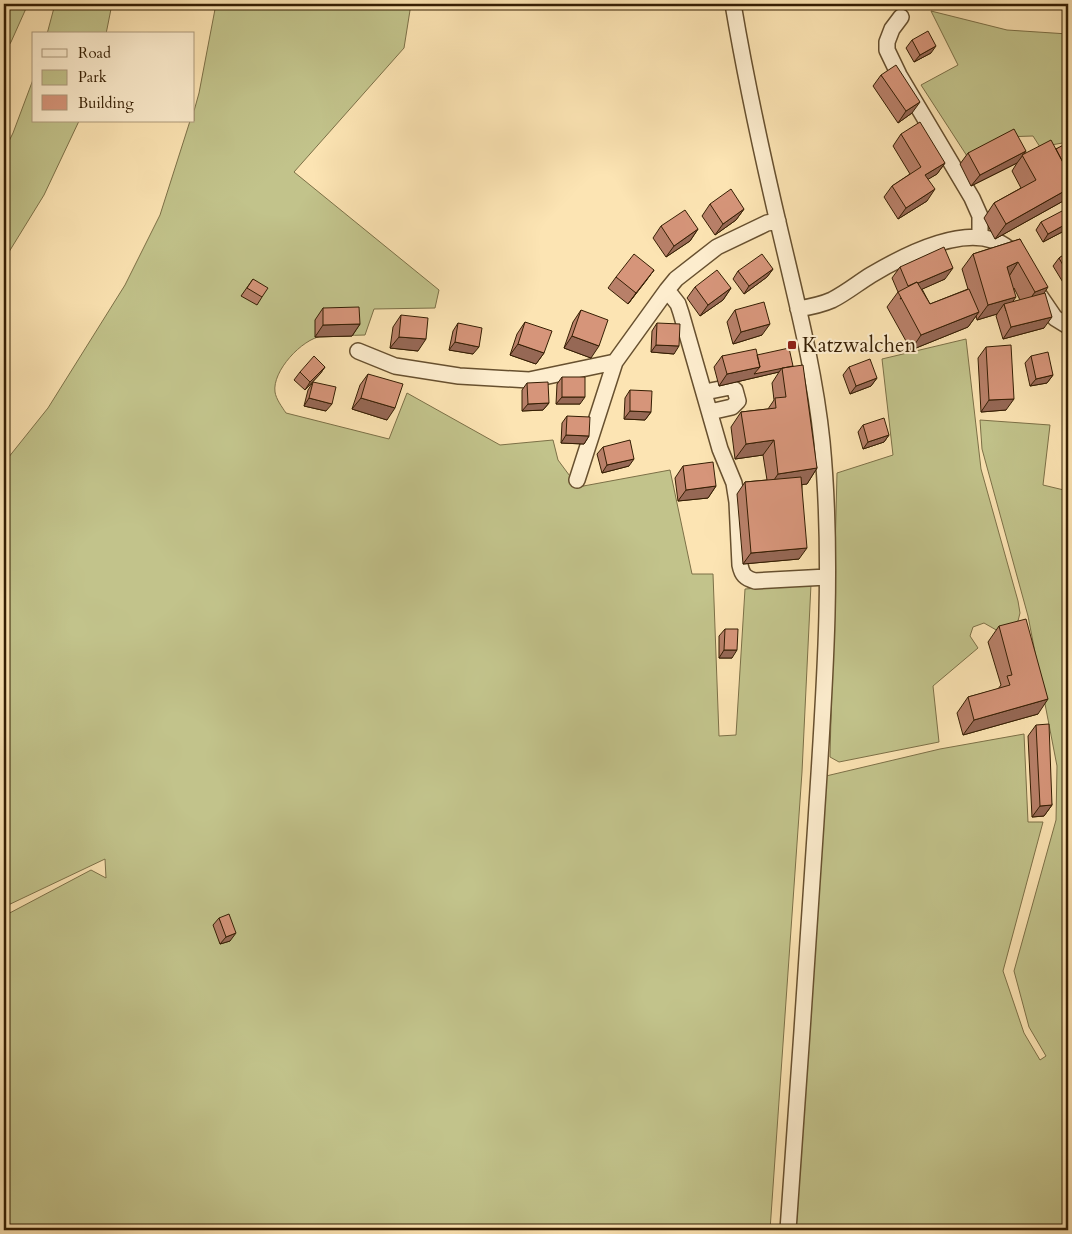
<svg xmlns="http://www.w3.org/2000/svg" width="1072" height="1234" viewBox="0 0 1072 1234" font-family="Cardo,serif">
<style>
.green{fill:#c2c38b;stroke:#7c7047}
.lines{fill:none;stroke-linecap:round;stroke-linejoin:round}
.minor-casing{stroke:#67502f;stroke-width:18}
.minor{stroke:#fdedce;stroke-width:15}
.wall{fill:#b88069;stroke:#351e03;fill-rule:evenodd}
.shaded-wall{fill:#966855;stroke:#351e03}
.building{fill:#d6957a;stroke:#351e03}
.poi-dot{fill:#8f2418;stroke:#fdedce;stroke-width:2}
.labels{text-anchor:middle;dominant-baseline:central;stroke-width:4;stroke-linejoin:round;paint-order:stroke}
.poi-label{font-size:21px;fill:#351e03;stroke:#fdedce;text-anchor:start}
</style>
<rect width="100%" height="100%" fill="#fce4b3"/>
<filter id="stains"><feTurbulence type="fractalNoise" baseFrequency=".004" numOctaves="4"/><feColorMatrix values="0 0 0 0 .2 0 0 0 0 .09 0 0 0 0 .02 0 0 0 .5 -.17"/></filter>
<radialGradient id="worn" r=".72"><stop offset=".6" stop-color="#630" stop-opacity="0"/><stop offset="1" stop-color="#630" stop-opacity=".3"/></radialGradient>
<path class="green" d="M4,4H28L11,42L4,53Z
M55,4H112L106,34H47Z
M216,4H250V5L254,4H411L404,48L294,172L439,290L435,308L374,309L365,335C351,336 336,334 322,336C302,339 272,371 275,392C276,399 282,407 286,413L389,439L407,393L500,445L553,440L558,460L578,487L670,470L692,574H713L719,736L736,735L745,589L811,584L802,772L770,1230H4V916L91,870L106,878L105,859L4,907V463L48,408L125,285L160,215L190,121H194V111L199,93Z
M931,11L1007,30L1068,34V142L1040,147L1033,136L1003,137L967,156L921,85L958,65Z
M34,77V121H79L44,195L4,260V151L13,133Z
M966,339L981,469L1018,601L1020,613L1018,621L998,631L984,623L973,627L970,636L978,648L933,686L939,742L839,762L830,757L837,473L893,455L882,359Z
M980,420L1050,425L1043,485L1068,491V1230H796L826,776L940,749L1024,734L1028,822H1043L1003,971L1024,1033L1040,1060L1046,1056L1029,1027L1014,971L1056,820L1057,766L1028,616L982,449Z"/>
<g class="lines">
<defs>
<path id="minor" d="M733,4C746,81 763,159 781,235C797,303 815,373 822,442C834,568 824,695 816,821C807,957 798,1094 788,1230
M901,17L892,29L887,42V50L899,75L972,198L980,216V237
M667,290L678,304L681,313L720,449L734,483L737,502L740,565C742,575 745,578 755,581L827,577
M1040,296L1055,318L1068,326
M798,309C810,307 821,305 832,300C846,293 858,283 871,275C908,253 985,212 1018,259
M358,351L395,366L459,376L529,380L615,362
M705,392L730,387L735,390L738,401L732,407L710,412
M577,480L615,362L667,290L676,279L717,247L767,223L778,221"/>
</defs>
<use href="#minor" class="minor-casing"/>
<use href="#minor" class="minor"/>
</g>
<path class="wall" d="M912,40L931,53L914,62L906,48Z
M881,75L912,113L898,123L873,86Z
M901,134L945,163L937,174L928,179L927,201L898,219L884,197L892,186L910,174L893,146Z
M1068,144V200L1067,197L1065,200L995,239L984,218L994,203L1021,188L1012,171L1017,163L971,186L960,164L968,153L1026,151L1023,155L1056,149Z
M710,204L744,209L736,220L715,235L702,216Z
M1041,222H1068V224L1064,231L1043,242L1036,230Z
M661,226L698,229L690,241L666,257L653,238Z
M1020,239L1044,293V328L1003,339L996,316L997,314L977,320L976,316L968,327L911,350L887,307L898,292L892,278L900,267L945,279L922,289L930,304L968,289L962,269L973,254ZM1014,288L1020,300L1013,302Z
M1068,252V281L1064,284L1053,266L1059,258Z
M773,269L767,277L744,294L733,279L738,271Z
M654,270L628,304L608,288L616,277Z
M253,279L262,297L257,305L241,296Z
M695,287L731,288L723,300L700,316L687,298Z
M323,308L360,324L352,336L315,337V320Z
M581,310L591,358L564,348L573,322Z
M735,310L762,335L733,344L727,322Z
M401,315L418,351L390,348L393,327Z
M525,322L544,353L536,364L510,355L517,334Z
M458,323L473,354L449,350L453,331Z
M657,323L674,354L651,352L652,331Z
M986,347L1006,410L981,412L978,358Z
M757,355L793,366L817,468L807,484H802L799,559L743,564L737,494L745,482L767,480L763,455L735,459L731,427L741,412L768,409L774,400L772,383L779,372L719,386L714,367L722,356Z
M1031,356L1053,375L1047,383L1030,386L1025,363Z
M325,367L320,374L305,390L294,380L300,372Z
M849,367L877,378L871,386L850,394L843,375Z
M368,374L387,420L352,409L360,385Z
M562,377L580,404H556L557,384Z
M313,382L326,411L304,406L308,390Z
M527,383L549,403L543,410L522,411V390Z
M630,390L651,412L645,420L624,419L625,398Z
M1068,413V423L1067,415Z
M567,416L589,436L584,444L561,443L562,423Z
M863,425L889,435L884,442L863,449L858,432Z
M603,447L629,466L602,473L597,454Z
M683,466L716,486L708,498L678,501L675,478Z
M999,626L1038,714L963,735L957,713L968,697L998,689L1001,685L988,642Z
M725,629L732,658H719V636Z
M1036,725L1052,805L1044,816L1032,817L1028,736Z
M219,918L230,941L220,944L213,925Z"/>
<path class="shaded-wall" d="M936,46L931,53L914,62L920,55Z
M920,102L912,113L898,123L906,111Z
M1026,151L1017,163L971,186L980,175Z
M945,163L937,174L917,186L925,175Z
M935,189L927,201L898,219L906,208Z
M1068,189V196L1065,200L995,239L1006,224Z
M744,209L736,220L715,235L723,224Z
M1068,223L1064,231L1043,242L1048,234Z
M698,229L690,241L666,257L674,246Z
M1018,262L1008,278L1007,267Z
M953,268L945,279L900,299L909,287Z
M773,269L767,277L744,294L749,286Z
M654,270L646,281L628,304L636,293Z
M1048,287L1038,303L1024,307L1035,292Z
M731,288L723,300L700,316L708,305Z
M1016,297L1006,311L1004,304L997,314L977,320L988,305Z
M979,312L968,327L911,350L921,335Z
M1052,317L1044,328L1003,339L1011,327Z
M360,324L352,336L315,337L323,325Z
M770,324L762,335L733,344L741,332Z
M572,336L599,346L591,358L564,348Z
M399,337L426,339L418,351L390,348Z
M455,342L479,347L473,354L449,350Z
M518,344L544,353L536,364L510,355Z
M656,345L679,346L674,354L651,352Z
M325,367L320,374L305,390L310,382Z
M760,367L782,368L779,372L719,386L727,374Z
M1053,375L1047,383L1030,386L1036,379Z
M877,378L871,386L850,394L856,386Z
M562,397H585L580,404H556Z
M309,398L332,404L326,411L304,406Z
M361,398L395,408L387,420L352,409Z
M1014,399L1006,410L981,412L989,400Z
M549,403L543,410L522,411L528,404Z
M630,411L651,412L645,420L624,419Z
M566,435L589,436L584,444L561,443Z
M889,435L884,442L863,449L868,442Z
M774,440L763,455L735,459L746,444Z
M634,459L629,466L602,473L607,465Z
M817,468L807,484L768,489L778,474Z
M716,486L708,498L678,501L686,490Z
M807,548L799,559L743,564L751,553Z
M724,650H737L732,658H719Z
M1048,699L1038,714L963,735L974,720Z
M1052,805L1044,816L1032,817L1040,806Z
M236,933L230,941L220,944L226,937Z"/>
<path class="building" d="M928,31L936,46L920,55L912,40Z
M896,65L920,102L906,111L881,75Z
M920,122L945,163L925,175L935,189L906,208L892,186L921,167L901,134Z
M1014,129L1026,151L980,175L968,153Z
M1051,140L1068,172V189L1006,224L994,203L1036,180L1022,155Z
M1067,143L1068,144V172L1056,149Z
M731,189L744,209L723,224L710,204Z
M685,210L698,229L674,246L661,226Z
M1062,211L1068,222V223L1048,234L1041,222Z
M1020,239L1048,287L1035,292L1018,262L1007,267L1016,297L988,305L973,254Z
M944,247L953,268L918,283L917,282L908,286L900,267Z
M1068,252V274L1059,258Z
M634,254L654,270L636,293L616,277Z
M762,254L773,269L749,286L738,271Z
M717,270L731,288L708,305L695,287Z
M253,279L268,288L262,297L247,288Z
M917,282L930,304L969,289L979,312L921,335L898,292Z
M1045,293L1052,317L1011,327L1004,304Z
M764,302L770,324L741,332L735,310Z
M359,307L360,324L323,325V308Z
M581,310L608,320L599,346L572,336Z
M401,315L428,318L426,339L399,337Z
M525,322L552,331L544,353L518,344Z
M458,323L482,328L479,347L455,342Z
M657,323L680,324L679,346L656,345Z
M1011,345L1014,399L989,400L986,347Z
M789,348L793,366L754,374L760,367L757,355Z
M756,349L760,367L727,374L722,356Z
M1048,352L1053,375L1036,379L1031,356Z
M314,356L325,367L310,382L300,372Z
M870,359L877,378L856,386L849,367Z
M803,365L817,468L778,474L774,440L746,444L741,412L776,408L775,398L786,397L782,368Z
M368,374L403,384L395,408L361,398Z
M562,377H585V397H562Z
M313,382L336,387L332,404L309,398Z
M548,382L549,403L528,404L527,383Z
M630,390L652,391L651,412L630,411Z
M567,416L590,417L589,436L566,435Z
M884,418L889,435L868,442L863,425Z
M630,440L634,459L607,465L603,447Z
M713,462L716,486L686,490L683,466Z
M801,477L807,548L751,553L745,482Z
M1026,619L1048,699L974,720L968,697L1010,685L1007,676L1012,675L999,626Z
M725,629H738L737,650H724Z
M1049,724L1052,805L1040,806L1036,725Z
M229,914L236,933L226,937L219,918Z"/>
<rect class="poi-dot" x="787" y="340" width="10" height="10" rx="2.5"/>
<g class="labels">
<g class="poi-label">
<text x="802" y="345">Katzwalchen</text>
</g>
</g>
<rect width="1072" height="1234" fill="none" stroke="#fce4b3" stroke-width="20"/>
<rect x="5" y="5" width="1062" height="1224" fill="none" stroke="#351e03" stroke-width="2.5"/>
<rect x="10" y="10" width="1052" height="1214" fill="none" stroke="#351e03"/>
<rect x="32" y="32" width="162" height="90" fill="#fdedce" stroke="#ad9a7d"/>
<rect x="42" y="49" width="25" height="8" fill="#fdedce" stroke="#ad9a7d"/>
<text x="78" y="58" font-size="15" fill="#351e03">Road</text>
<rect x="42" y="70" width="25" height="15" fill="#c2c38b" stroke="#ad9a7d"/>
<text x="78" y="82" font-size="15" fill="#351e03">Park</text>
<rect x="42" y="95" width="25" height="15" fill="#d6957a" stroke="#ad9a7d"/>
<text x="78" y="108" font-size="15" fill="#351e03">Building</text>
<rect width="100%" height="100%" filter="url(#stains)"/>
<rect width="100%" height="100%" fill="url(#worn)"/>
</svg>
